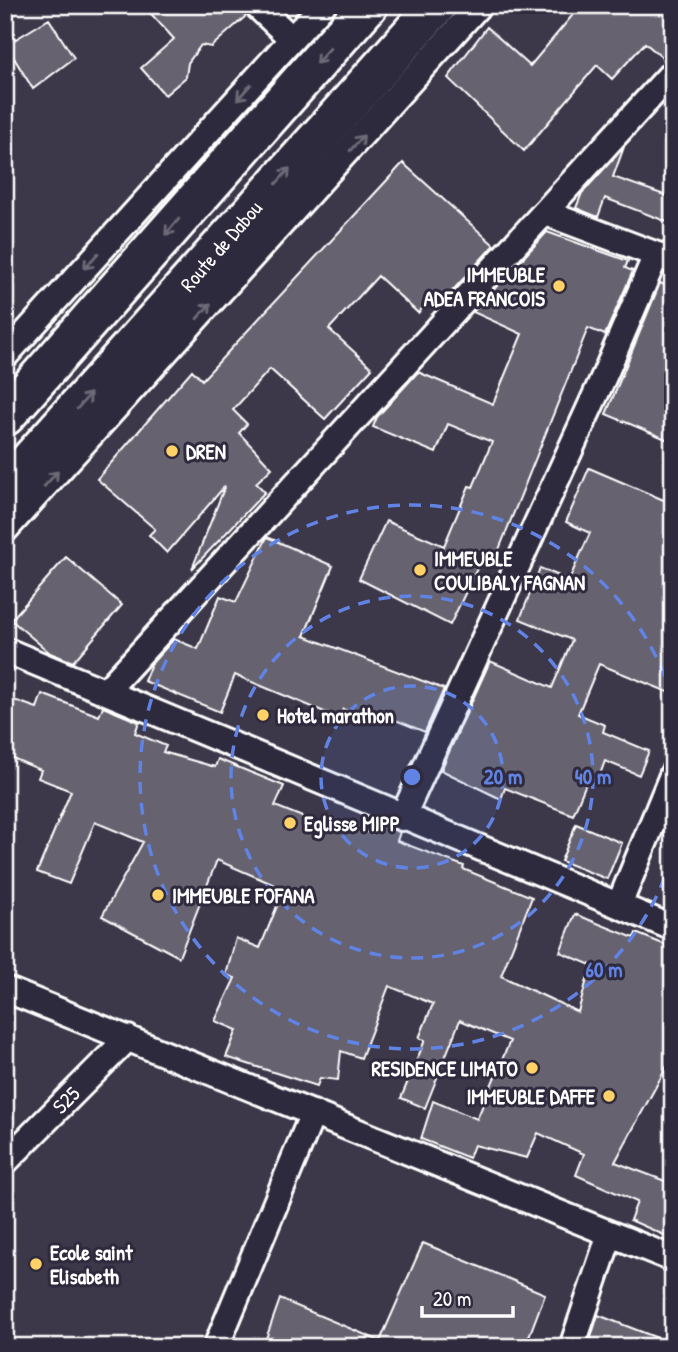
<svg xmlns="http://www.w3.org/2000/svg" width="678" height="1352" viewBox="0 0 678 1352" font-family="'Patrick Hand',sans-serif">
<style>
.building{fill:#666270;stroke:#fff;stroke-width:2}
.lines{fill:none;stroke-linecap:round;stroke-linejoin:round}
.street-casing{stroke:#fff;stroke-width:30}
.primary-casing{stroke:#fff;stroke-width:44}
.street{stroke:#2f2a3d;stroke-width:24}
.primary{stroke:#2f2a3d;stroke-width:38}
.oneway{stroke:#6d6a77}
.ring{fill:none;stroke:#6183e4;stroke-width:3.5;stroke-dasharray:12 9}
.poi-dot{fill:#ffd166;stroke:#2f2a3d;stroke-width:2.5}
.labels{text-anchor:middle;dominant-baseline:central;stroke-width:6;stroke-linejoin:round;paint-order:stroke}
.street-label{font-size:21px;fill:#fff;stroke:#2f2a3d}
.poi-label{font-size:21px;font-weight:bold;fill:#fff;stroke:#2f2a3d;text-anchor:start}
.centre{fill:#6183e4;stroke:#2f2a3d;stroke-width:3.5}
.ring-label{font-size:21px;text-anchor:middle;font-weight:bold;fill:#6183e4;stroke:#2f2a3d;stroke-width:6;stroke-linejoin:round;paint-order:stroke}
</style>
<rect width="100%" height="100%" fill="#3c3749"/>
<filter id="ink" filterUnits="userSpaceOnUse"><feTurbulence type="fractalNoise" baseFrequency=".0143" numOctaves="2"/><feDisplacementMap in="SourceGraphic" scale="14" xChannelSelector="R" yChannelSelector="G"/><feConvolveMatrix kernelMatrix="1 2 1 2 8 2 1 2 1" color-interpolation-filters="sRGB"/></filter>
<g filter="url(#ink)">
<path class="building" d="M143,5H242L246,16L211,47L201,45L188,63L186,77L165,95L141,68L174,39Z
M581,5H673V58L665,60L645,43L612,79L597,65L524,151L448,78L487,27L530,66Z
M49,19L74,58L33,89L6,45Z
M624,147L613,177L673,198V224L605,198L598,217L576,208L582,193Z
M403,163L494,245L444,300L434,296L418,313L378,276L329,329L372,368L325,419L270,369L233,410L247,424L239,433L272,468L256,483L265,492L192,569L225,486L167,553L149,535L155,529L97,479L192,370L202,380Z
M547,232L628,261L625,268L633,271L605,335L588,328L496,557L485,552L450,625L359,579L386,521L444,546L469,486L473,487L492,442L448,424L436,453L373,427L377,417L418,372L493,404L522,334L473,312Z
M660,283L673,288V442L606,414Z
M589,468L673,504V694L599,664L578,714L605,725L603,732L649,751L639,775L605,761L598,780L589,776L573,815L505,788L501,799L441,770L490,661L552,688L572,640L520,619L540,568L569,580L590,533L566,522Z
M267,537L333,566L304,636L444,689L425,732L376,712L372,722L343,709L339,718L235,675L220,712L144,681L151,664L174,639L198,649L220,596L236,602Z
M66,557L122,605L73,662L50,653L11,620Z
M42,694L99,716L103,707L139,722L135,733L166,746L163,752L215,767L218,759L284,786L275,806L327,827L330,818L372,834L376,824L400,832L397,841L464,866L463,869L532,897L501,976L578,1012L591,965L560,952L575,914L634,938L636,933L673,948V1055L615,1162L673,1184V1239L630,1220L637,1202L576,1175L584,1154L538,1133L527,1158L474,1145L469,1158L421,1139L433,1101L477,1119L510,1041L460,1020L425,1108L401,1098L425,1040L419,1038L433,1004L389,986L361,1058L341,1051L338,1080L320,1078L317,1086L226,1057L237,1030L215,1021L235,978L226,975L236,938L260,948L284,889L217,860L179,957L102,916L143,842L95,822L69,884L37,872L71,791L38,778L41,770L5,755V697L37,708Z
M576,824L622,843L607,879L561,861Z
M423,1243L545,1294L525,1347H263L280,1299L380,1341Z
M598,1315L673,1344V1347H588Z"/>
<g class="lines">
<defs>
<path id="street" d="M256,5L292,39
M546,213L673,261
M5,356L323,5
M5,530L479,5
M5,650L673,928
M106,691L673,72
M402,818L605,374L656,255
M619,905L673,773
M5,989L673,1259
M5,1162L128,1038
M216,1347L313,1113
M572,1347L610,1234"/>
<path id="primary" d="M5,416L368,5
M5,488L437,5"/>
</defs>
<use href="#street" class="street-casing"/>
<use href="#primary" class="primary-casing"/>
<use href="#street" class="street"/>
<use href="#primary" class="primary"/>
</g>
<defs><path id="oneway-shaft" d="M-6 0H5M1.5-3L5.5 0L1.5 3" fill="none" stroke-width="1.6" stroke-linecap="round" stroke-linejoin="round" transform="scale(1.75)"/></defs>
<g class="oneway">
<use href="#oneway-shaft" transform="translate(323 56) rotate(132)"/>
<use href="#oneway-shaft" transform="translate(244 92) rotate(132)"/>
<use href="#oneway-shaft" transform="translate(357 143) rotate(-48)"/>
<use href="#oneway-shaft" transform="translate(283 176) rotate(-49)"/>
<use href="#oneway-shaft" transform="translate(172 227) rotate(131)"/>
<use href="#oneway-shaft" transform="translate(91 261) rotate(132)"/>
<use href="#oneway-shaft" transform="translate(204 311) rotate(-48)"/>
<use href="#oneway-shaft" transform="translate(84 401) rotate(-49)"/>
<use href="#oneway-shaft" transform="translate(51 479) rotate(-48)"/>
</g>
</g>
<circle cx="412" cy="777" r="91" fill="#6183e4" fill-opacity=".12"/>
<g class="ring">
<circle cx="412" cy="777" r="91"/>
<circle cx="412" cy="777" r="181"/>
<path d="M672 857A272 272 0 1 1 672 697"/>
</g>
<g class="poi-dot">
<circle cx="559" cy="286" r="7"/>
<circle cx="172" cy="451" r="7"/>
<circle cx="420" cy="570" r="7"/>
<circle cx="263" cy="715" r="7"/>
<circle cx="290" cy="823" r="7"/>
<circle cx="158" cy="895" r="7"/>
<circle cx="532" cy="1068" r="7"/>
<circle cx="609" cy="1096" r="7"/>
<circle cx="36" cy="1264" r="7"/>
</g>
<g class="labels">
<g class="street-label">
<text transform="translate(221 246) rotate(-49)">Route de Dabou</text>
<text transform="translate(66 1100) rotate(-45)">S25</text>
</g>
<g class="poi-label">
<text x="545" y="274" text-anchor="end">IMMEUBLE<tspan x="545" dy="24">ADEA FRANCOIS</tspan></text>
<text x="186" y="451">DREN</text>
<text x="434" y="558">IMMEUBLE<tspan x="434" dy="24">COULIBALY FAGNAN</tspan></text>
<text x="277" y="715">Hotel marathon</text>
<text x="304" y="823">Eglisse MIPP</text>
<text x="172" y="895">IMMEUBLE FOFANA</text>
<text x="518" y="1068" text-anchor="end">RESIDENCE LIMATO</text>
<text x="595" y="1096" text-anchor="end">IMMEUBLE DAFFE</text>
<text x="50" y="1252">Ecole saint<tspan x="50" dy="24">Elisabeth</tspan></text>
</g>
</g>
<circle cx="412" cy="777" r="10" class="centre"/>
<g class="ring-label">
<text x="503" y="784">20 m</text>
<text x="593" y="784">40 m</text>
<text x="604" y="977">60 m</text>
</g>
<rect width="678" height="1352" fill="none" stroke="#2f2a3d" stroke-width="28"/>
<rect x="14" y="14" width="650" height="1324" fill="none" stroke="#fff" stroke-width="2.5" filter="url(#ink)"/>
<path d="M422 1306v10h91v-10" fill="none" stroke="#ffffff" stroke-width="3.5"/>
<text x="433" y="1306" font-size="21" fill="#ffffff" stroke="#2f2a3d" stroke-width="5" paint-order="stroke">20 m</text>
</svg>
